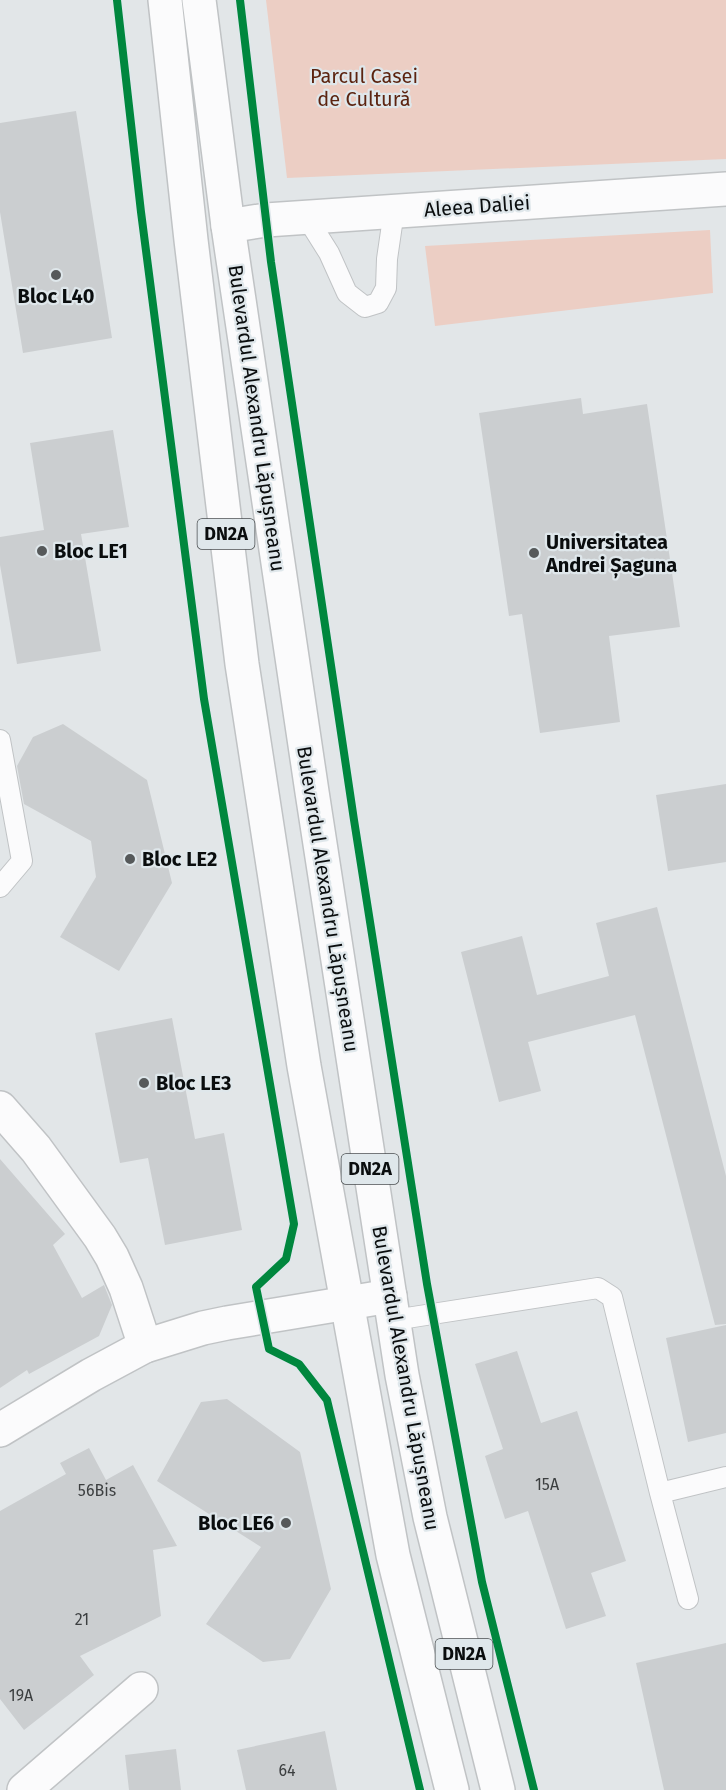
<svg xmlns="http://www.w3.org/2000/svg" width="726" height="1790" viewBox="0 0 726 1790" font-family="'Fira Sans',sans-serif">
<style>
.green{fill:#eccec4}
.building{fill:#cbced0}
.lines{fill:none;stroke-linecap:round;stroke-linejoin:round}
.lane-casing{stroke:#c0c3c5;stroke-width:22}
.street-casing{stroke:#c0c3c5;stroke-width:36}
.secondary-casing{stroke:#c0c3c5;stroke-width:36}
.primary-casing{stroke:#c0c3c5;stroke-width:36}
.lane{stroke:#fbfbfc;stroke-width:20}
.street{stroke:#fbfbfc;stroke-width:33}
.secondary{stroke:#fbfbfc;stroke-width:33}
.primary{stroke:#fbfbfc;stroke-width:33}
.cycleway-casing{stroke:#dfe7eb;stroke-width:11}
.cycleway{stroke:#00873e;stroke-width:8}
.poi-dot{fill:#56595a;stroke:#dfe7eb;stroke-width:2}
.labels{text-anchor:middle;dominant-baseline:central;stroke-width:4.5;stroke-linejoin:round;paint-order:stroke}
.number-label{font-size:16px;fill:#3c3f40}
.shield{fill:#dfe7eb;stroke:#4a4e50;stroke-width:1.5}
.shield-label{font-size:18px;font-weight:bold;fill:#0a0d0e}
.park-label{font-size:20px;fill:#5c2410;stroke:#dfe7eb}
.street-label{font-size:20px;fill:#0a0d0e;stroke:#dfe7eb}
.poi-label{font-size:20px;font-weight:bold;fill:#0a0d0e;stroke:#dfe7eb;text-anchor:start}
</style>
<rect width="100%" height="100%" fill="#e2e6e8"/>
<path class="green" d="M266,0H726V159L287,178Z
M710,230L713,293L435,326L425,246Z"/>
<path class="building" d="M76,111L112,338L23,353L0,212V123Z
M581,398L583,414L647,404L680,627L609,636L620,722L540,733L522,614L509,616L479,413Z
M113,430L129,527L81,534L101,651L17,664L0,565V537L44,530L30,443Z
M63,724L147,780L172,883L119,971L60,937L96,877L91,841L24,804L17,766L33,737Z
M726,784V862L668,871L656,795Z
M657,907L726,1176V1324L715,1325L635,1015L528,1042L541,1091L499,1102L461,952L522,936L537,995L609,976L596,923Z
M172,1018L195,1139L224,1133L242,1230L165,1245L148,1158L120,1163L95,1033Z
M0,1159L65,1234L53,1245L82,1298L104,1285L112,1305L99,1336L29,1374L27,1370L0,1388Z
M726,1325V1433L688,1442L666,1338Z
M517,1351L541,1423L577,1411L626,1561L591,1573L606,1616L566,1629L528,1511L505,1519L485,1456L503,1449L475,1364Z
M227,1399L300,1452L331,1589L290,1659L263,1662L206,1624L261,1547L157,1481L201,1402Z
M89,1448L106,1480L133,1465L177,1546L153,1550L161,1616L80,1656L94,1675L24,1730L0,1699V1511L66,1474L60,1463Z
M726,1643V1790H664L636,1663Z
M325,1731L337,1790H246L237,1750Z
M176,1749L181,1790H129L125,1755Z"/>
<g class="lines">
<defs>
<path id="lane" d="M307,218L329,253L347,293L365,307L378,303L386,288L387,259L394,211
M0,740L22,861L0,887
M394,1320L598,1288L612,1297L660,1493L726,1477
M660,1493L688,1599"/>
<path id="street" d="M228,226L266,220L726,189
M0,1108L36,1149L100,1237L112,1257L126,1288L145,1346
M24,1790L141,1689"/>
<path id="secondary" d="M0,1430L91,1375L145,1346L203,1328L227,1323L390,1296"/>
<path id="primary" d="M165,0L191,240L242,664L304,1066L393,1555L452,1790
M199,0L228,226L312,792L402,1375L430,1517L498,1790"/>
</defs>
<use href="#lane" class="lane-casing"/>
<use href="#street" class="street-casing"/>
<use href="#secondary" class="secondary-casing"/>
<use href="#primary" class="primary-casing"/>
<use href="#lane" class="lane"/>
<use href="#street" class="street"/>
<use href="#secondary" class="secondary"/>
<use href="#primary" class="primary"/>
<defs>
<path id="cycleway" d="M117,0L141,212L204,699L294,1224L286,1259L256,1287L269,1349L299,1364L327,1400L420,1790
M240,0L271,262L354,820L427,1284L482,1582L534,1790"/>
</defs>
<use href="#cycleway" class="cycleway-casing"/>
<use href="#cycleway" class="cycleway"/>
</g>
<g class="poi-dot">
<circle cx="56" cy="275" r="6"/>
<circle cx="42" cy="551" r="6"/>
<circle cx="534" cy="553" r="6"/>
<circle cx="130" cy="859" r="6"/>
<circle cx="144" cy="1083" r="6"/>
<circle cx="286" cy="1523" r="6"/>
</g>
<g class="labels">
<g class="number-label">
<text x="547" y="1484">15A</text>
<text x="97" y="1490">56Bis</text>
<text x="82" y="1619">21</text>
<text x="21" y="1695">19A</text>
<text x="287" y="1770">64</text>
</g>
<g class="shield">
<rect x="197.5" y="519" width="57" height="30" rx="4.5"/>
<rect x="341.5" y="1154" width="57" height="30" rx="4.5"/>
<rect x="435.5" y="1639" width="57" height="30" rx="4.5"/>
</g>
<g class="shield-label">
<text x="226" y="534">DN2A</text>
<text x="370" y="1169">DN2A</text>
<text x="464" y="1654">DN2A</text>
</g>
<g class="park-label">
<text x="364" y="76">Parcul Casei<tspan x="364" dy="23">de Cultură</tspan></text>
</g>
<g class="street-label">
<text transform="translate(477 206) rotate(-4)">Aleea Daliei</text>
<text transform="translate(257 418) rotate(82)">Bulevardul Alexandru Lăpușneanu</text>
<text transform="translate(328 899) rotate(81)">Bulevardul Alexandru Lăpușneanu</text>
<text transform="translate(406 1378) rotate(80)">Bulevardul Alexandru Lăpușneanu</text>
</g>
<g class="poi-label">
<text x="56" y="296" text-anchor="middle">Bloc L40</text>
<text x="546" y="542">Universitatea<tspan x="546" dy="23">Andrei Șaguna</tspan></text>
<text x="54" y="551">Bloc LE1</text>
<text x="142" y="859">Bloc LE2</text>
<text x="156" y="1083">Bloc LE3</text>
<text x="274" y="1523" text-anchor="end">Bloc LE6</text>
</g>
</g>
</svg>
